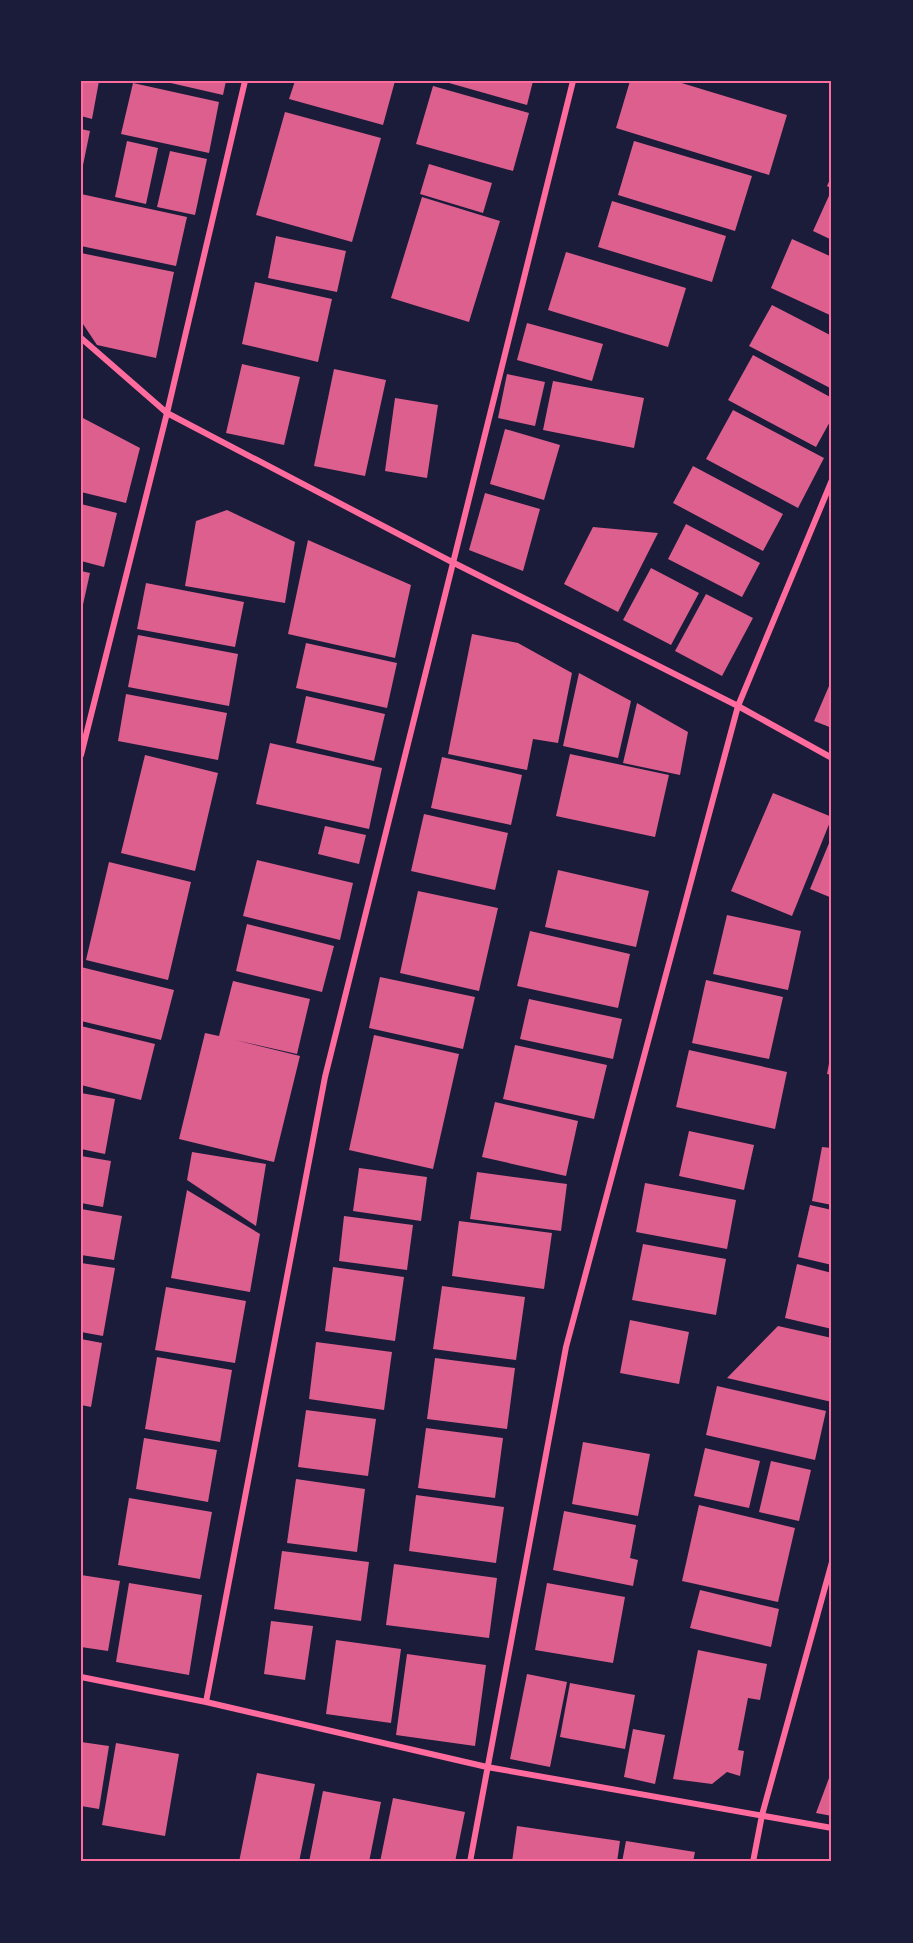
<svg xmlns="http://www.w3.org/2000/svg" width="913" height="1943" viewBox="0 0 913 1943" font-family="'IBM Plex Sans',sans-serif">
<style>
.building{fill:#dd5f8e}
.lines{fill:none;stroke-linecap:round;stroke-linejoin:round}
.minor{stroke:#ff6b9d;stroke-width:6}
.neatline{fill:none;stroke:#ff6b9d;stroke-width:2}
</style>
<rect width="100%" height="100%" fill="#1b1b3a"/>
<path class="building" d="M81,81H99L92,119L81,116Z
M162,81H226L223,95Z
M295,81H395L383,125L289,99Z
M442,81H533L527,105Z
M630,81H675L787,115L769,175L616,128Z
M133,83L219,102L209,153L121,134Z
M433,86L529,113L513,171L416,144Z
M285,112L381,138L352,242L256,215Z
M81,129L90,131L82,170H81Z
M127,141L158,148L146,204L115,197Z
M634,141L752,176L735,231L618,195Z
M170,151L207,159L195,215L157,207Z
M429,164L492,183L483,213L420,194Z
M832,175V189L827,186Z
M832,189V240L813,231Z
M81,194L187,217L176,266L81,246Z
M422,197L500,221L469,322L391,298Z
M612,201L726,236L712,282L598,247Z
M276,236L346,251L337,292L268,278Z
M792,239L832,257V316L771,288Z
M566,252L686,288L668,347L548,310Z
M81,253L174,272L156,358L97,345L81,321Z
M255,282L332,299L318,362L242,344Z
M772,305L832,336V389L749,346Z
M527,323L603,344L592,381L517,360Z
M753,355L832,398V418L816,447L728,400Z
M242,364L300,377L284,445L226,433Z
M334,369L386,380L365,476L314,466Z
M507,374L545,382L535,426L498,418Z
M553,381L644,398L634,448L543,430Z
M395,398L438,405L427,478L385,471Z
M733,410L824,458L798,508L706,459Z
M81,417L140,448L126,503L81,492Z
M505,429L560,445L544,500L490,484Z
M693,466L783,514L763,551L673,503Z
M485,493L540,509L523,571L469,550Z
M81,504L117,513L104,567L81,561Z
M227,510L295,542L285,603L185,586L196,521Z
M686,524L760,563L742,597L668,559Z
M593,527L658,533L618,612L564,584Z
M308,540L411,585L395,658L288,634Z
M651,568L699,593L671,645L623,620Z
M81,571L90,573L82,609L81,608Z
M146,583L244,602L235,647L137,629Z
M706,594L753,618L722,676L675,651Z
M472,634L518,643L572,673L558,743L533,739L527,770L448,754Z
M138,635L238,654L229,706L128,687Z
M306,643L397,663L387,708L296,688Z
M579,673L631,701L618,758L563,746Z
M832,679V728L814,721Z
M126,694L227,713L218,760L118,741Z
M306,696L385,714L374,761L296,743Z
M637,703L688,732L680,775L623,763Z
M270,743L382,768L369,829L256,804Z
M570,754L669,775L655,837L556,816Z
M145,755L218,773L195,871L121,853Z
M442,757L522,775L511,825L431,808Z
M773,793L832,817L792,916L731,891Z
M424,814L508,833L495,890L411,871Z
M325,826L366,835L359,864L318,854Z
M832,836V898L810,889Z
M257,860L353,883L340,940L243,916Z
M109,862L191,882L168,980L86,960Z
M558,870L649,891L636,947L545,927Z
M418,891L498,908L479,991L400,973Z
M727,915L801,931L788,990L713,974Z
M247,924L334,946L322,992L236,971Z
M530,931L630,954L618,1008L517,986Z
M81,967L174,990L161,1040L81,1021Z
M380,977L475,997L463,1049L369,1028Z
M706,980L783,997L769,1059L692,1043Z
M233,981L310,999L297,1054L235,1040L300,1056L274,1162L179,1139L205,1033L219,1036Z
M529,999L622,1019L613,1059L520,1039Z
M81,1026L155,1044L141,1100L81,1085Z
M374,1035L459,1054L433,1169L349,1150Z
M515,1045L607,1065L594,1119L503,1099Z
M689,1050L787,1072L775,1129L676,1107Z
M831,1053H832V1075L827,1074Z
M81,1093L115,1099L105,1154L81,1149Z
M495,1102L578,1121L566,1176L482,1157Z
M689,1131L754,1145L744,1190L679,1176Z
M822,1147L832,1148V1205L812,1201Z
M192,1152L266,1164L256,1226L187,1180Z
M81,1156L111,1161L103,1207L81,1203Z
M359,1168L427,1177L421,1221L353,1211Z
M477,1172L567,1184L561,1231L470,1219Z
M645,1183L736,1200L727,1249L636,1232Z
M187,1190L260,1234L250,1292L171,1278Z
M810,1205L832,1210V1265L798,1257Z
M81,1209L122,1216L114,1260L81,1255Z
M344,1216L413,1225L407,1270L339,1261Z
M459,1221L552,1233L544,1289L452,1276Z
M643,1244L726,1259L716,1315L632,1300Z
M81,1263L115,1268L103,1336L81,1332Z
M797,1264L832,1273V1329L785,1318Z
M333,1267L404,1277L395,1341L325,1331Z
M442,1286L525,1297L516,1360L433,1349Z
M166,1287L246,1301L235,1363L155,1350Z
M630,1320L689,1332L679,1384L620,1373Z
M778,1326L832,1338V1402L727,1378Z
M81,1339L102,1343L91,1407L81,1405Z
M316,1342L392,1352L384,1410L309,1399Z
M157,1357L232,1370L220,1442L145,1429Z
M435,1358L515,1368L507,1429L427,1419Z
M717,1386L826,1411L815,1460L706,1435Z
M306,1410L376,1419L368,1476L298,1467Z
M426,1428L503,1438L495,1498L418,1488Z
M144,1438L217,1450L208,1502L136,1489Z
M583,1442L650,1454L638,1516L572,1504Z
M705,1448L760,1461L749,1508L694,1496Z
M771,1461L811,1470L799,1521L759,1512Z
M296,1479L365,1489L357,1552L287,1543Z
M416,1495L504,1507L496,1563L409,1551Z
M129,1498L212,1512L200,1579L118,1565Z
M699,1505L795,1528L778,1602L682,1581Z
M564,1511L636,1525L630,1558L638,1560L633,1586L553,1570Z
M282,1551L369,1562L361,1621L274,1609Z
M394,1564L497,1578L489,1638L386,1625Z
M81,1575L120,1581L108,1651L81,1647Z
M129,1583L202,1595L189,1675L116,1662Z
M547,1583L625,1597L613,1663L535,1650Z
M700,1590L779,1609L771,1647L690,1628Z
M271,1621L313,1626L305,1680L264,1674Z
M336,1640L401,1649L391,1723L326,1714Z
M698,1650L767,1664L760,1700L748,1698L738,1750L744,1751L740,1776L727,1772L712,1784L673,1779Z
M407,1654L486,1665L475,1746L396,1735Z
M527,1674L567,1682L550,1767L510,1759Z
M570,1683L635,1695L625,1749L560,1737Z
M633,1729L665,1735L655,1784L624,1777Z
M81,1742L109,1746L99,1809L81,1806Z
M116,1743L179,1754L165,1836L102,1825Z
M832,1770V1816L816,1813Z
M257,1773L315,1784L299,1862H239Z
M323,1791L381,1802L369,1862H309Z
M393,1798L465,1812L455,1862H380Z
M517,1826L620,1841L617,1862H512Z
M626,1841L695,1852L693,1862H622Z"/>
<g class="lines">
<path class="minor" d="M81,338L167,413L452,562L738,706L832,758
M81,755L167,413L245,81
M81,1677L206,1702L487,1767L832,1828
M206,1702L325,1077L573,81
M470,1862L566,1347L738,706L832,480
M753,1862L762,1815L832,1562"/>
</g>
<rect width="913" height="1943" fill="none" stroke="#1b1b3a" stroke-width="165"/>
<rect x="82" y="82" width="748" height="1778" class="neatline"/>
</svg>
